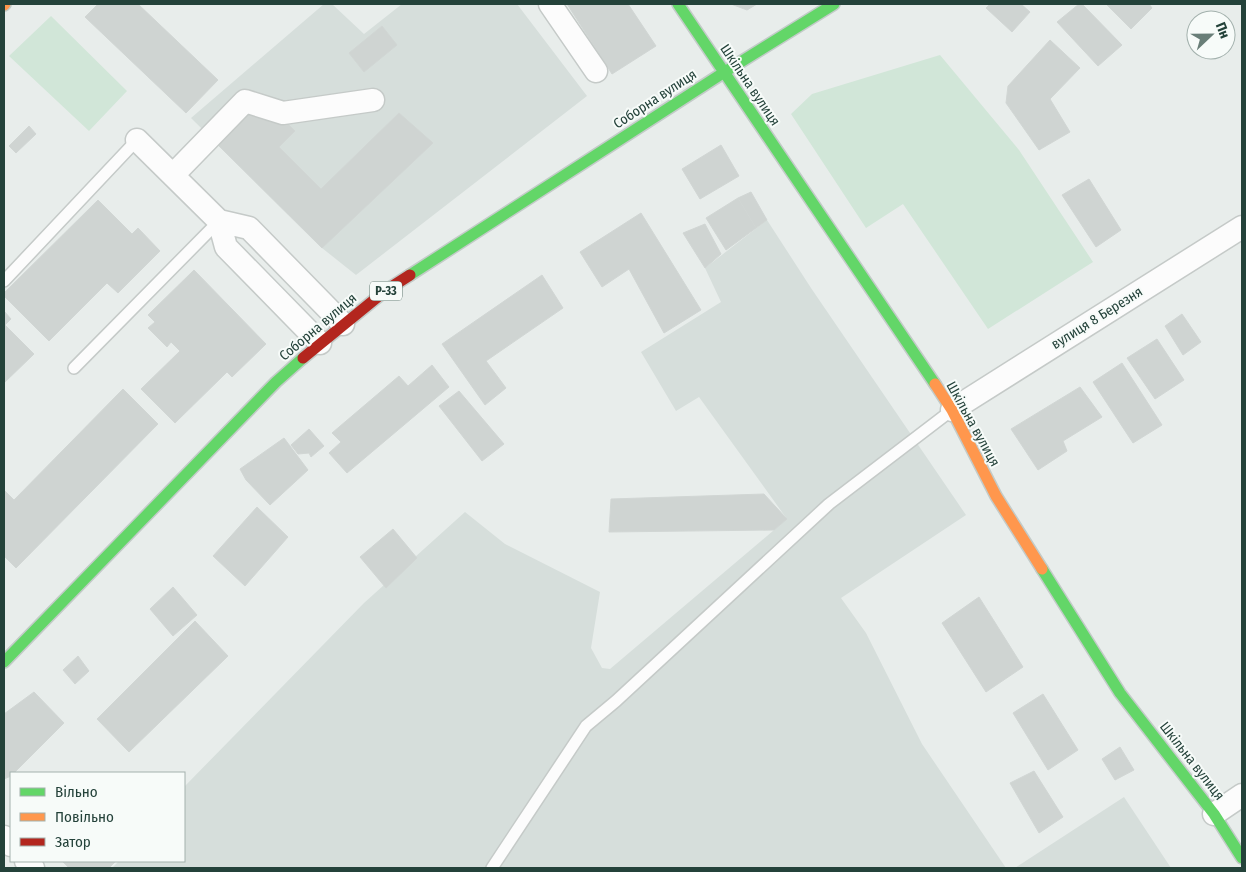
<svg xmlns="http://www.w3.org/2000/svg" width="1246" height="872" viewBox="0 0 1246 872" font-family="'Fira Sans Condensed',sans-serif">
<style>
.built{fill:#d6dedb}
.green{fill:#d1e6d8}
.building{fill:#cfd4d2;stroke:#d1d6d4}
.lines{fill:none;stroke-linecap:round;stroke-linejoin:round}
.lane-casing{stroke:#c5cac8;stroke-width:14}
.street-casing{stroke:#c5cac8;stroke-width:25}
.fast-casing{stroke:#c3cbc8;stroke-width:14}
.slow-casing{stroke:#c3cbc8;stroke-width:14}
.jam-casing{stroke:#c3cbc8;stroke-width:14}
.lane{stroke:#fcfcfc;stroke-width:11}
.street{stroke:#fcfcfc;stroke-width:22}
.fast{stroke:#63d668;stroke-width:11}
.slow{stroke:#ff974d;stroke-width:11}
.jam{stroke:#b3261e;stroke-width:11}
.labels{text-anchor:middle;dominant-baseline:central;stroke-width:4;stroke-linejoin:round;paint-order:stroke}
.shield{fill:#f7fbf9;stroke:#637a73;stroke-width:1}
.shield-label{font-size:12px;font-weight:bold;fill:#24423a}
.street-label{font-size:14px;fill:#24423a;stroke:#f7fbf9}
</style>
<rect width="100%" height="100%" fill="#e8edeb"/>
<path class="built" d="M324,4H332L364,34L402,4H517L587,96L356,275L322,248L191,118Z
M767,220L811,288L966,515L841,598L866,633L922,744L1006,868H112L119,861H184V787L364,603L465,512L505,544L600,592L591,648L602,668L610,669L787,519L699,397L676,411L641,352L721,302L705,268Z
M1124,797L1171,868H1015Z"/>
<path class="green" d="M51,16L127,91L89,131L9,56Z
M940,55L1019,150L1093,262L988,329L903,204L866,228L791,114L812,94Z"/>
<path class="building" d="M98,4H138L218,80L186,113L85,17Z
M567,4H628L656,46L612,74Z
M731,4H757L747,10Z
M990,4H1021L1030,12L1012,32L986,8Z
M1079,4H1082L1122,45L1098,66L1057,22Z
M1106,4H1149L1152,8L1131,29Z
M382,26L397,45L364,72L349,53Z
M1050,40L1080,68L1050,99L1070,132L1039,150L1006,103L1008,86Z
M259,95L295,131L279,147L321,189L399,113L433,143L322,248L214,141Z
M29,126L36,134L16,153L9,146Z
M721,145L739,176L700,199L682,169Z
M1089,179L1121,230L1096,247L1062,195Z
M751,192L767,220L756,228L738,198Z
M738,198L756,228L726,250L706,218Z
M98,200L132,234L138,228L160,251L118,293L107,283L49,341L4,296V293Z
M641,213L701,310L664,333L629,269L602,287L580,252Z
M705,224L721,254L705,268L683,233Z
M194,270L266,344L232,377L227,372L175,423L141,389L180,351L171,342L167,347L148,328L155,322L148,315Z
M542,275L563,308L486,361L506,388L485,405L442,344Z
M4,311L11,319L5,325L34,354L4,383Z
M1182,314L1201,342L1183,355L1165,326Z
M1157,339L1184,380L1155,399L1127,358Z
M1122,363L1162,425L1133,443L1093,382Z
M432,365L449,387L347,473L329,453L341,442L332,433L399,376L408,386Z
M1080,387L1102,417L1063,441L1067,451L1038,470L1011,429Z
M123,389L158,424L16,568L4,556V490L14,500Z
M459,391L504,444L482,461L439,406Z
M309,429L324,446L311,457L309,453L298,454L291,445Z
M284,438L308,470L270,505L246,480L240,469Z
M764,494L787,519L774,530L609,532L611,499Z
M257,507L288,537L245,586L213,556Z
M393,529L417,558L386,588L360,557Z
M173,587L197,615L173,636L150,609Z
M979,597L1023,667L986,692L942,623Z
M195,621L228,656L129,752L97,719Z
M78,656L89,671L75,684L63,670Z
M34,692L64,723L14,773H11V776L4,779V714Z
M1043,694L1078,750L1048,770L1013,713Z
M1120,747L1134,770L1115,780L1102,759Z
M1034,771L1063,817L1039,833L1010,783Z
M62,861H116L109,868H69Z"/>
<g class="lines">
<defs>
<path id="lane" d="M4,281L137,140
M74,368L219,221
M492,868L586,726L616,701L829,504L952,410"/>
<path id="street" d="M550,4L596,71
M137,140L219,221L226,247L320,343
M173,175L245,101L283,113L373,100
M219,221L249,228L343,324
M952,410L1242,227
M1214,814L1242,795
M4,837L11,845
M26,861L33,868"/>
<path id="fast" d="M678,4L935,384
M410,275L723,73L834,4
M1042,569L1120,693L1214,814L1242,858
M4,662L276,382L303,358"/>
<path id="slow" d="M4,5L5,4
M935,384L952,410L996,496L1042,569"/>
<path id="jam" d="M303,358L385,291L410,275"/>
</defs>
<use href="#lane" class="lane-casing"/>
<use href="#street" class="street-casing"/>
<use href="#fast" class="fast-casing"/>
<use href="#slow" class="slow-casing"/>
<use href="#jam" class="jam-casing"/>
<use href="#lane" class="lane"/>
<use href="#street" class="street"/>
<use href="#fast" class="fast"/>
<use href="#slow" class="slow"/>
<use href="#jam" class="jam"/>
</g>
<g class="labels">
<rect class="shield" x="370" y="281.5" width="32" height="19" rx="4"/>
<g class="shield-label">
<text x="386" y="291">Р-33</text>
</g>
<g class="street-label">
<text transform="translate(750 85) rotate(56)">Шкільна вулиця</text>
<text transform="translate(655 99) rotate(-33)">Соборна вулиця</text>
<text transform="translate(1097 318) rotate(-32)">вулиця 8 Березня</text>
<text transform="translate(318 327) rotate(-40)">Соборна вулиця</text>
<text transform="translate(973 424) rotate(61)">Шкільна вулиця</text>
<text transform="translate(1192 761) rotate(52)">Шкільна вулиця</text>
</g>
</g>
<rect width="1246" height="872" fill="none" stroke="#24423a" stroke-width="10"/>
<rect x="10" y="772" width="175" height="90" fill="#f7fbf9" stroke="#a3b1ad"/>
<rect x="20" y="788" width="25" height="8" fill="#63d668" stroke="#a3b1ad"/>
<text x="55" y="797" font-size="15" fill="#24423a">Вільно</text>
<rect x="20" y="813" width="25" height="8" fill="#ff974d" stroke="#a3b1ad"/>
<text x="55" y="822" font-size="15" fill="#24423a">Повільно</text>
<rect x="20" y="838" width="25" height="8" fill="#b3261e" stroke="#a3b1ad"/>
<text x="55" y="847" font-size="15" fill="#24423a">Затор</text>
<g transform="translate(1211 35) rotate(68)"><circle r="24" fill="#f7fbf9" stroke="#a3b1ad"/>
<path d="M0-4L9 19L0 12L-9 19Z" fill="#697e78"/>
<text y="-8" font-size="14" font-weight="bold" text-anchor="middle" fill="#24423a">Пн</text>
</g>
</svg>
